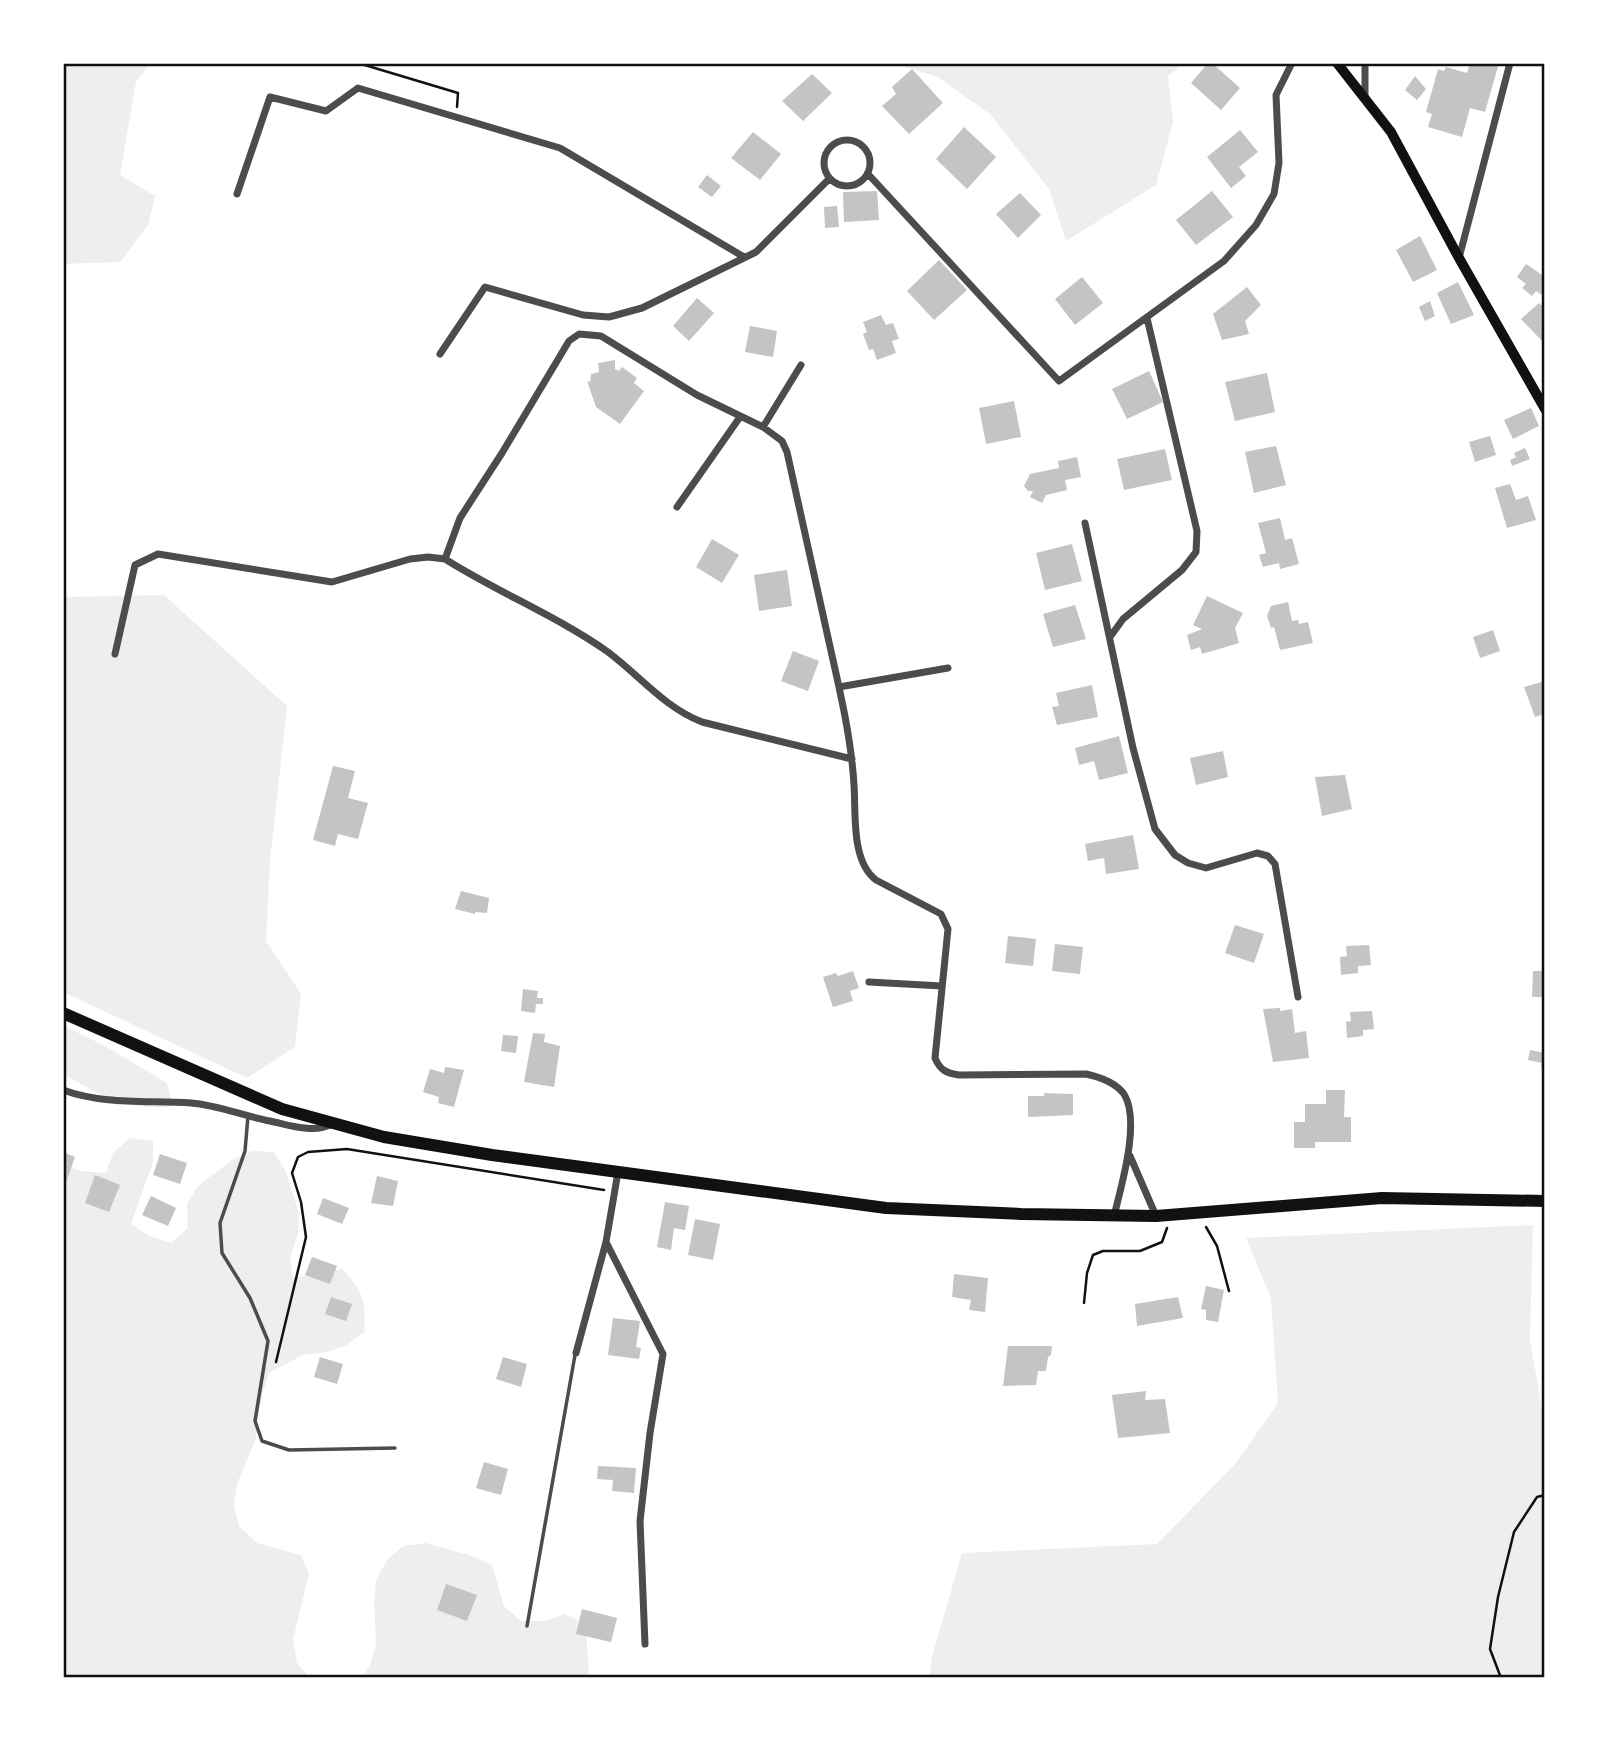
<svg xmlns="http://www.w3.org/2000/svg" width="1608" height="1741" viewBox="0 0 1608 1741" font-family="'DM Sans',sans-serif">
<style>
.green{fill:#eee}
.building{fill:#c4c4c4}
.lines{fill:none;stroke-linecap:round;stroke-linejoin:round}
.path{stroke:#111;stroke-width:2.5}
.service{stroke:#4c4c4c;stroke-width:3.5}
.minor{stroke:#4c4c4c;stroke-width:7}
.secondary{stroke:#111;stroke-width:10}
.primary{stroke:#111;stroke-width:12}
.neatline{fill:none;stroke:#111;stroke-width:2.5}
</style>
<rect width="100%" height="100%" fill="#fff"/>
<path class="green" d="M63,63H151L136,82L120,175L155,196L148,225L120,262L63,264Z
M890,63H1185L1168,76L1173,122L1156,185L1066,241L1049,189L990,114L936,76Z
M164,595L287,706L270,861L266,941L301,994L295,1047L247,1078L63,992V597Z
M63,1025L105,1046L167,1083L173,1106C130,1112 100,1095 63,1074Z
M130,1138L153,1141V1162L131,1224L149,1236L171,1243L188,1228L187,1204L198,1186L232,1160L252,1151L274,1152L285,1170L299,1213L298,1234L290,1257L293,1278L343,1269C363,1293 367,1301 364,1332L347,1345L327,1352L303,1355L269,1373L262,1395L255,1441L237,1484L234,1505L239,1526L257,1543L301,1555L309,1574L293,1639L297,1663L310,1678H63V1165L81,1171L106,1173L113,1153Z
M1533,1225L1530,1340L1545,1426V1678H930L931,1660L962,1553L1157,1544L1236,1463L1278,1403L1271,1298L1246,1238Z
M426,1543L469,1555L492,1565L504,1606L521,1621H545L565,1614L586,1625L589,1678H362L370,1665L376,1644L374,1601L376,1580L387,1560L403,1546Z"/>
<path class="building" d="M1208,63H1212L1240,88L1221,110L1191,83Z
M1470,63H1499L1485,112L1470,108L1462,137L1428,127L1432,114L1426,112L1438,69L1444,71L1446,67L1467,73Z
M912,69L943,103L909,134L882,106L896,94L892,87Z
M812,74L832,93L803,121L782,101Z
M1415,76L1426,89L1417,100L1405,90Z
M964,127L996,157L967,189L936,159Z
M1240,130L1258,152L1239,167L1246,176L1231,188L1207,157Z
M753,132L781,154L760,180L731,158Z
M707,175L721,186L712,197L698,187Z
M877,191L879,220L844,222L843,192Z
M1212,191L1233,217L1196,245L1176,220Z
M1020,193L1041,215L1018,238L996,214Z
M837,206L839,227L825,228L824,207Z
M1420,236L1437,270L1413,282L1396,250Z
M939,260L967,290L934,320L907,291Z
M1526,264L1545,277V297L1536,291L1532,296L1522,288L1526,284L1517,277Z
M1082,277L1103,303L1075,325L1055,299Z
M1458,282L1474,315L1451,324L1437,293Z
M1247,287L1261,305L1245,321L1249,334L1222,340L1213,314Z
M697,298L714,313L689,341L673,326Z
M1430,301L1435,316L1425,321L1419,307Z
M1539,303L1543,307L1545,305V344L1521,319Z
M881,315L886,325L893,323L899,339L892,341L896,353L877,360L873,349L869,350L863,334L867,332L863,322Z
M750,326L777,331L773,357L745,352Z
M615,360V369L619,371L622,367L637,378L634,383L644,391L620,424L596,407L587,381L590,382L591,374L599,372L598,363Z
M1149,371L1163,402L1127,419L1112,389Z
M1267,373L1275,412L1235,421L1225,382Z
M1014,401L1021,437L986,444L979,408Z
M1531,408L1539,426L1513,439L1504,420Z
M1490,436L1496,455L1475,462L1469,442Z
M1276,446L1286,485L1254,493L1245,452Z
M1525,448L1530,459L1512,466L1510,460L1516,457L1514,453Z
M1165,449L1172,480L1124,490L1117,459Z
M1077,457L1081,477L1065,480L1067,490L1046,495L1042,503L1030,497L1033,491H1028L1024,486L1030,474L1059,468L1058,461Z
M1510,484L1516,500L1528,496L1536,520L1507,528L1495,488Z
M1280,518L1285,540L1292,538L1299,564L1280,569L1279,563L1263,567L1259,555L1266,553L1258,523Z
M712,539L739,555L722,583L696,567Z
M1072,544L1082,581L1045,590L1036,553Z
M787,570L792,606L759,611L754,575Z
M1207,596L1243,613L1235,628L1239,643L1202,654L1200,647L1191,650L1187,635L1202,629L1193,625Z
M1288,602L1292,621L1298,620L1299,624L1308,622L1313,643L1280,650L1274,627L1271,628L1267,616L1271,606Z
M1075,605L1086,639L1053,647L1043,614Z
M1493,630L1500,651L1480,658L1473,637Z
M793,651L819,661L808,691L781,681Z
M1545,681V714L1535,717L1524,687Z
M1092,685L1098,717L1057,725L1052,707L1059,706L1056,693Z
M1119,736L1128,773L1099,780L1094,761L1079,765L1075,748Z
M1223,751L1228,777L1196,785L1190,758Z
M333,766L355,771L348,798L368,803L358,839L338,834L335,846L313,840Z
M1345,775L1352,809L1322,816L1315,777Z
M1133,835L1139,869L1106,874L1104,858L1088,861L1085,844Z
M461,891L489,898L487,913L475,912V914L455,909Z
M1235,925L1264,934L1254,963L1225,953Z
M1008,936L1036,939L1033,966L1005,963Z
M1055,944L1083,947L1080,974L1052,971Z
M1369,945L1371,965L1358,966V973L1341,975L1340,957L1347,956L1346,946Z
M853,971L859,988L850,991L853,1001L833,1007L823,977L836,973L838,976Z
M1533,971H1545V997H1532Z
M523,989L538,991L537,998H543V1004H536L535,1013L521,1011Z
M1280,1008V1011L1292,1009L1295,1033L1306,1031L1309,1058L1273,1062L1263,1009Z
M1372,1011L1374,1029L1363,1030V1036L1347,1038L1346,1022L1351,1021L1350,1012Z
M533,1033L545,1034L544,1042L560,1046L554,1087L524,1082Z
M503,1035L518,1036L516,1053L501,1051Z
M1530,1050L1545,1053V1068H1541L1542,1063L1528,1060Z
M445,1067L464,1070L454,1107L438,1103L439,1097L423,1092L430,1069L444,1073Z
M1326,1090H1345L1344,1117H1351V1142H1315V1148H1294V1122H1305V1104H1326Z
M1044,1093L1073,1094V1115L1028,1117V1096H1044Z
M63,1152L75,1157L63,1191Z
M160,1154L187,1163L180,1184L153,1175Z
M95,1175L120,1185L109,1212L85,1203Z
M377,1176L398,1181L393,1206L371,1203Z
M151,1196L176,1208L168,1226L142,1215Z
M323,1198L349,1208L342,1224L317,1214Z
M665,1202L689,1206L685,1230L674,1228L671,1250L657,1247Z
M695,1219L720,1224L713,1260L688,1255Z
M312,1257L337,1266L330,1284L305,1275Z
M954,1274L988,1278L985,1312L969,1310L971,1300L952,1297Z
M1206,1286L1224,1290L1218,1322L1206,1320V1310L1201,1309Z
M331,1297L352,1304L346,1321L325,1314Z
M1178,1297L1183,1318L1137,1326L1135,1304Z
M613,1318L640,1321L636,1347L641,1348L639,1359L608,1355Z
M1008,1346H1052L1051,1355L1048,1357L1046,1371H1038L1036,1385L1003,1386Z
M320,1357L343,1364L337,1384L314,1377Z
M503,1357L527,1364L521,1387L496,1379Z
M1146,1391L1145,1400L1165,1399L1170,1433L1118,1438L1112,1395Z
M484,1462L508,1469L501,1495L476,1488Z
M598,1466L636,1468L634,1493L612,1491L613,1480L597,1479Z
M446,1584L477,1595L467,1621L437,1610Z
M582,1609L617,1618L611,1642L576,1634Z"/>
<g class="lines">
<path class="path" d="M358,63L458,93L457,107
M1206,1227L1217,1246L1229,1291
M1084,1303L1087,1273L1093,1255L1103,1251H1140L1162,1242L1167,1228
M276,1362L306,1237L301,1202L292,1173L298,1157L308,1152L347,1149L604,1190
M1501,1678L1490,1649L1498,1597L1514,1532L1537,1497L1545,1495"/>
<path class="service" d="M248,1116L245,1151L220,1223L222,1253L250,1298L268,1341L255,1421L262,1441L289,1450L395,1448
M527,1626L575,1355"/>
<path class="minor" d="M1365,98V63
M824 163a23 23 0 1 1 46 0a23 23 0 1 1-46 0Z
M868,174L1059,381L1224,261L1256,225L1274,194L1279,163L1276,95L1292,63
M237,194L270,97L326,111L358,88L560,148L744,257
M1459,258L1510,63
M440,354L485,287L583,315L609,317L642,308L756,252L829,179
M763,427L801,365
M677,507L740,417
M1085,523L1133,748L1155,829L1175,855L1188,863L1206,868L1257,853L1268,856L1275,864L1298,997
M1110,637L1123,619L1182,570L1196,552L1197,531L1147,318
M115,654L135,565L158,554L332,582L410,559L428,557L445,559
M839,687L948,668
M852,759L702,722C664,707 640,676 608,652C557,616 497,592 445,559L460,518L502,453L569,341L579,334L601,336L697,395L763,427L782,441L787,452C800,512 814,573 827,633C838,683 851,734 854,785C856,814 851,861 876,880L941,914L948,929L935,1058C940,1070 946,1073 959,1075L1086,1074C1100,1077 1115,1082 1124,1094C1141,1121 1121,1187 1114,1216
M869,982L942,986
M63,1090C104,1105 148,1100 191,1103C217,1105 244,1116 270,1121C289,1125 314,1134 332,1124
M1130,1156L1156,1216
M606,1242L663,1354L650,1433L640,1521L645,1644
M576,1353L606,1242L618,1172"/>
<path class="secondary" d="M1337,63L1391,132L1459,258L1545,409"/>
<path class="primary" d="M63,1013L282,1109L384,1137L492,1155L886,1208L1021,1214L1156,1216L1382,1198L1545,1201"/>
</g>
<rect width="1608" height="1741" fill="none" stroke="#ffffff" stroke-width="130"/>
<rect x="65" y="65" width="1478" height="1611" class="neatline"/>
</svg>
